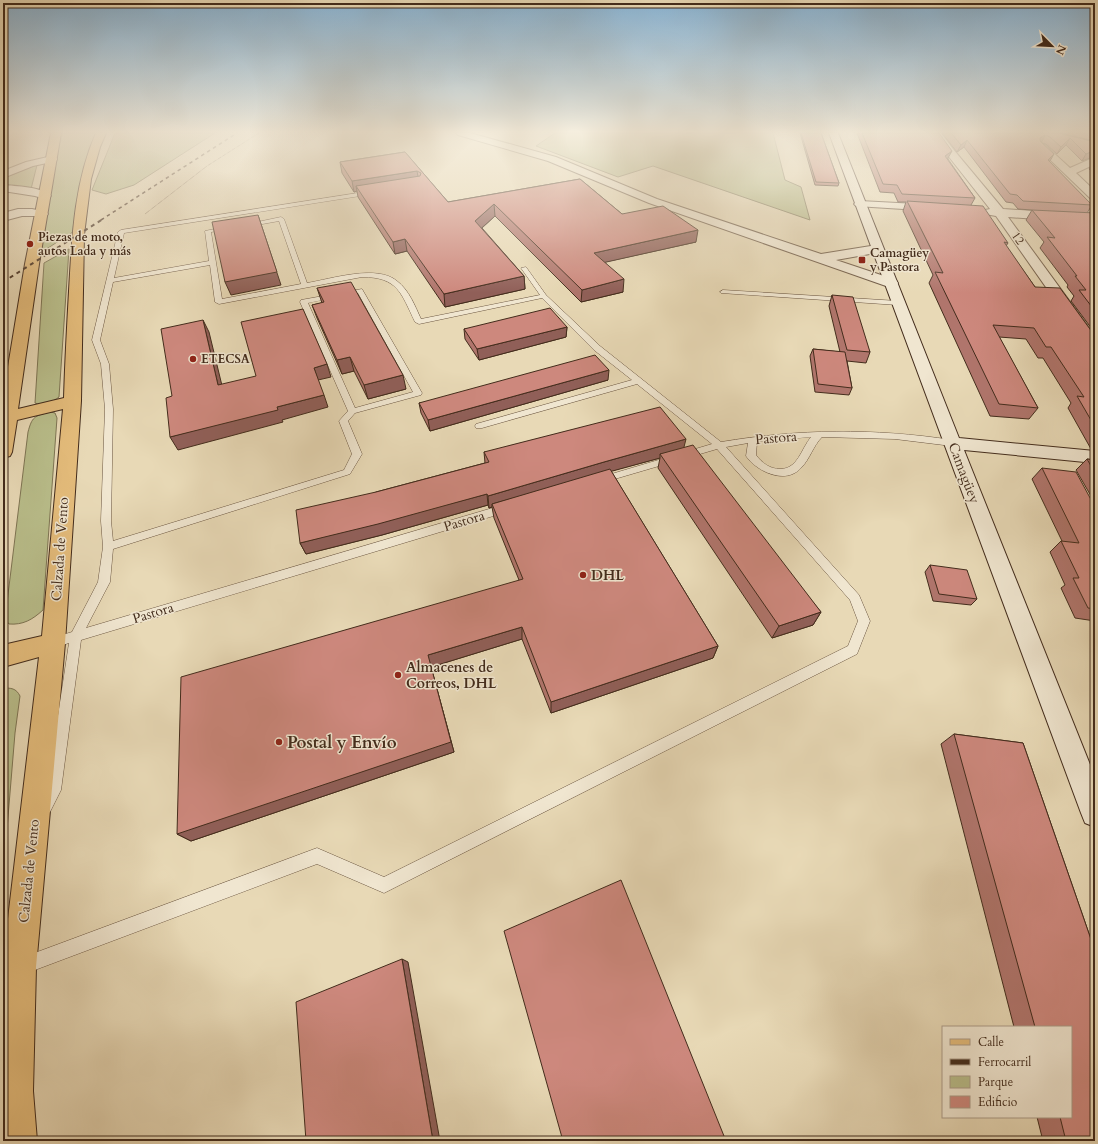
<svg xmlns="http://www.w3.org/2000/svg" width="1098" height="1144" viewBox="0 0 1098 1144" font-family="Cardo,serif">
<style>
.green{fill:#b9be8b;stroke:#7e7554}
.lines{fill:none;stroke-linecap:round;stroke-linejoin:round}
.lane-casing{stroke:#6c5742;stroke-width:1}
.street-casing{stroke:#6c5742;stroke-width:2}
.secondary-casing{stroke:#432c1c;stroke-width:2}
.primary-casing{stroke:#432c1c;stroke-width:2}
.path{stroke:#432c1c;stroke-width:1;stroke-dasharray:0.5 1;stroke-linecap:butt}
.lane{fill:#f0e6d0;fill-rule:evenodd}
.street{fill:#f0e6d0;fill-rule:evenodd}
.secondary{fill:#f0e6d0;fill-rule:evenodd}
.primary{fill:#e4bc7b;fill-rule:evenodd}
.rail-far1{stroke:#432c1c;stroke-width:1.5;stroke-dasharray:3.5 3.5;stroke-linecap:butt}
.rail{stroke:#432c1c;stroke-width:2;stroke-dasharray:4 4;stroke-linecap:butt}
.wall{fill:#b0756c;stroke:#432c1c}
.shaded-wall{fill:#905f58;stroke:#432c1c}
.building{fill:#cd887d;stroke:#432c1c}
.poi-dot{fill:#8f2418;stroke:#f0e6d0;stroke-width:1.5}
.labels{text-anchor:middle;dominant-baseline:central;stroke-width:3;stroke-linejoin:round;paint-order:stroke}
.far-poi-label{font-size:12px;font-weight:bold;fill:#432c1c;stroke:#f0e6d0;text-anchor:start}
.far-street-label{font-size:12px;fill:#432c1c;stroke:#f0e6d0}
.street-label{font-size:14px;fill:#432c1c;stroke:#f0e6d0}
.poi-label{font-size:14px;font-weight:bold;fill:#432c1c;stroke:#f0e6d0;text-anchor:start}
.near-poi-label{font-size:17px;font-weight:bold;fill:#432c1c;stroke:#f0e6d0;text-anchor:start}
</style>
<rect width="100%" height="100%" fill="#e8d9b6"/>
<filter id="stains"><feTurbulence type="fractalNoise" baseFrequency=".005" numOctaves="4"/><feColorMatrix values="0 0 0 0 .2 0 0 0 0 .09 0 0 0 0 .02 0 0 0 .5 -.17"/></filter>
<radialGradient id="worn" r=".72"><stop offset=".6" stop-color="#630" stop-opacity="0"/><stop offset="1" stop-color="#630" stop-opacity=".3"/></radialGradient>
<path class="green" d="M56,133H101L95,147L79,228L34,257Z
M115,133H215L134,185L106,194L92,190Z
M555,133H773L785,180L801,187L810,220L653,166L618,177L536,146Z
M32,165H37L31,189L3,184V177Z
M69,249L59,397C53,402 41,406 35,403L44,263Z
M50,412L55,413L57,418L43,610C32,620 23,625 9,624L5,619L28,432C32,417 34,416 50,412Z
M3,688C11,688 16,688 20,696L15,733L3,877Z"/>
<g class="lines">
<defs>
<path id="lane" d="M371,191L373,192V194L124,233L114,278L209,261L205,231L229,226L232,228L231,229L211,232L222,299L301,284L279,221L246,227L243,225L281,217L284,219L307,283C331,279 377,264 397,281C409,290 415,306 421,319L540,295L521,268L526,267L546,295L600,346L721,442C798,429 874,428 952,440L957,443L952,446L895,439L822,437C813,446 810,459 801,468C786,485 757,472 746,456L748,443L726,447L859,595L870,621L857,654L384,893L317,864L3,982V965L13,961L317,848L384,877L848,646L858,621L850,600L717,449L601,483L598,482L596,480L598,478L712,444L637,384L482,428H476L475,426L476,424L632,380L594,350L542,298L419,324L415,322C401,293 398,277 362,277L219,304L215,302L210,265L113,282L100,340L109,364L113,409L111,521L113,541L344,470L352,454L339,421L348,411L300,302L301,300L362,289L422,393L421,395L355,413L348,421L362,454L350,474L113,549L110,582L86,628L506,504L510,505L511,508L510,511L81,640L61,790L50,812L45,814L40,812L38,807L47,788L69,643L53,648L49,647L47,643L49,639L72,632L98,582L103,547L101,521L105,409L101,364L92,340L118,232L121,230ZM358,293L413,392L355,408L308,303ZM811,437C801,449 798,469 780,469C770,469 762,463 756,455L757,442Z
M723,290L898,301L902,303L898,305L721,293L720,292Z"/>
<path id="street" d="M456,133H470L556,157L657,199L821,254L877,245L881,246L883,249L881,252L836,260L896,280L898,283L896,286L891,287L886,286L649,203L548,161L458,135Z
M933,133H941L953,149L1003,209L1095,215V223L1008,217L1095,336V352L1090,350L996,216L985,214L983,212L985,210L990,209L946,153Z
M1042,144L1045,145L1070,168L1095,157V164L1076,173L1095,191V200L1091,199L1039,149L1037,147Z
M52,156L56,157L57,159L56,161L33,166L3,178V171L26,162Z
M3,185C15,186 43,187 51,196L45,199L35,196L3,191Z
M860,201L935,205L939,206L941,208L939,210L935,211L856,206L854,204L856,202Z
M18,209H32L46,212L48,214L46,216H22L3,221V213Z"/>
<path id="secondary" d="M829,133H838L959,438L1095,451V463L964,450L1095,777V827L1085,823L1081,813Z"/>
<path id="primary" d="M51,133H61L39,264L18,409L64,398C65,362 67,327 69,291C72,238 74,183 96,133H106L100,147L91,179L84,235L81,401L65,643L36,967L33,1091L37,1141H3V961L39,657L3,667V645L42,636L63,409L17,420L12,452L10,456L3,458V397L25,264Z"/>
</defs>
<use href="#lane" class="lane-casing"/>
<use href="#street" class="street-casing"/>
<use href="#secondary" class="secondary-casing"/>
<use href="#primary" class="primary-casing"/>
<path class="path" d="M145,214L207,166L259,133"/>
<use href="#lane" class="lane"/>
<use href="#street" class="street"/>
<use href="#secondary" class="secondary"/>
<use href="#primary" class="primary"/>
<path class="rail-far1" d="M101,220L237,133"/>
<path class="rail" d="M3,282L103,219"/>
</g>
<path class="wall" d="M800,133H821L839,183L838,186L815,185Z
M857,133H939L948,158V159L975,198L971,205L1008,243L1006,246L1035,287L1095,336V450L1091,449L1068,408L1071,403L1043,358H1038L1026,339L999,337L1038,408L1029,419L990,416L929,283L933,275L903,211L906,202H898L894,193L880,192Z
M942,133H1059L1095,142L1082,161L1066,145L1057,154L1046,144L1042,143L1049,162L1092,205L1087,213H1095V333L1071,301L1074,296L1067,287L1068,285L1040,248L1044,242L1026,220L1032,210L1018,209L1013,203L1006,202L964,147L957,152Z
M1059,133H1095V141Z
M405,152L448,202L580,179L622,214L696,242L605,262L623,292L581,302L495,216L482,228L524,276L525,289L445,307L407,251L395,254L358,197L357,191L354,192L342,173L340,162Z
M1095,160V175L1089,169L1094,161Z
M317,288L406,389L368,399L354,371L342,374L317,318L312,305L322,303Z
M832,295L870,352L866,363L847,361L852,388L849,395L815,392L810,356L813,349L840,352L829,306Z
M567,327L566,337L479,360L465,339L464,329Z
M608,380L430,431L421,413L419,403Z
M684,447L821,612L813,625L772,638L658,468L660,458L611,471L718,646L713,658L551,713L522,639L431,667L454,752L191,841L177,834L519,580L494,518L492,507L489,508L488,505L382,535L306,554L300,543L376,492L485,463L484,452Z
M1087,459L1095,460V497L1091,496L1076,470Z
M1042,468L1095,507V621L1075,618L1061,588L1065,585L1050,552L1061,541H1062L1032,479Z
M930,565L977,599L971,605L933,601L925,572Z
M954,734L1023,743L1095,951V1141H1043L1037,1117H1071V1027H1014L941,744Z"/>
<path class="shaded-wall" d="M1045,135L1041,143L1036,146L1040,138Z
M1070,138L1066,145L1057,154L1061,147Z
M967,140L964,147L957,152L961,145Z
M1095,150V156L1082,161L1086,154Z
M952,151L948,158L942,163L945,156Z
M1054,154L1050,161L1043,167L1048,160Z
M417,171L419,182L356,186L357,191L354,192L352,181Z
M494,204L495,216L476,233L475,221Z
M258,215L281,285L231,295L225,282Z
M698,230L696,242L593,265L594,253Z
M405,239L407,251L395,254L393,242Z
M524,276L525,289L445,307L444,294Z
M624,279L623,292L581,302L582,290Z
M203,320L209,332L225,398L218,385Z
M567,327L566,337L479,360L477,349Z
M350,357L354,371L342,374L337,360Z
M327,364L331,377L318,380L314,368Z
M609,370L608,380L430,431L428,420Z
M403,375L406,389L368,399L364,385Z
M324,395L328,407L282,420L283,422L178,450L170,437L277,407Z
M686,439L683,451L660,454V458L492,504V507L489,508L488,496L604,462Z
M487,494L488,505L382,535L306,554L300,543Z
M821,612L813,625L772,638L779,626Z
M522,627V639L431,667L454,752L191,841L177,834L428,655Z
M718,646L713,658L551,713V702Z
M402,959L408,962L440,1141H433Z"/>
<path class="building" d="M801,133H821L839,183L816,182Z
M862,133H939L952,151L945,156L975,198L902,194L897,185L883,184Z
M951,133H1059L1095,142V150L1086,154L1070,138L1061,147L1050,137L1045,135L1040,138V141L1054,154L1048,160L1092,205L1023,201L1017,195L1010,194L967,140L961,145Z
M405,152L448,202L580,179L622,214L663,206L698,230L594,253L624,279L582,290L494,204L475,221L524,276L444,294L405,239L393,242L356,186L420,176L421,173L417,171L352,181L340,162Z
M907,201L983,206L1008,243L1004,242L1035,287L1060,288L1095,336V427L1077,396L1084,397L1051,347H1046L1034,328L993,325L1038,408L999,404L935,272L943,273Z
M1032,210L1095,213V311L1079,290H1086L1075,276H1077L1047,237L1055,238Z
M258,215L277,272L225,282L212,222Z
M351,282L403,375L364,385L350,357L337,360L312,305L324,302L317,288Z
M832,295L853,297L870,352L847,350Z
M550,308L567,327L477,349L464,329Z
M303,309L327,364L314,368L324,395L277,407L278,410L170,437L166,398L172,396L161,329L203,320L218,385L256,376L241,322Z
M813,349L845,352L852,388L818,384Z
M595,355L609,370L428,420L419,403Z
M660,407L686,439L604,462L488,496L487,494L378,524L300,543L296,510L376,492L489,462L484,452Z
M693,445L821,612L779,626L660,454Z
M1087,459L1095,460V473Z
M1042,468L1076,472L1095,507V609L1088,608L1073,578H1079L1061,541L1079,543Z
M610,469L718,646L551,702L522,627L428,655L451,742L177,834L181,677L523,579L492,504Z
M930,565L967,570L977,599L939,594Z
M954,734L1023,743L1095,951V1141H1066L1060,1117H1071V1027H1035Z
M621,880L726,1141H563L504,931Z
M402,959L433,1141H306L296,1002Z"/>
<linearGradient id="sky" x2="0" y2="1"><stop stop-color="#89b5d6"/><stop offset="0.45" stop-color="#f5eede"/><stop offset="1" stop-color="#f5eede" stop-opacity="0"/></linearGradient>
<rect width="1098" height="293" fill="url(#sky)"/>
<g class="poi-dot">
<circle cx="30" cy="244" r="4"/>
<rect x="858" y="256" width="8" height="8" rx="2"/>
<circle cx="193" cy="359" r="4"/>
<circle cx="583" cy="575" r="4"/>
<circle cx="398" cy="675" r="4"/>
<circle cx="279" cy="742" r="4"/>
</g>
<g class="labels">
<g class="far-poi-label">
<text x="38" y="237">Piezas de moto,<tspan x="38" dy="14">autos Lada y más</tspan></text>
<text x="870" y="253">Camagüey<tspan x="870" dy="14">y Pastora</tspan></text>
<text x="201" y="359">ETECSA</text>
</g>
<g class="far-street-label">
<text transform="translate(1018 238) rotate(55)">12</text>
</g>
<g class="street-label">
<text transform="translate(776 438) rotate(-5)">Pastora</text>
<text transform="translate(964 473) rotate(69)">Camagüey</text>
<text transform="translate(464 521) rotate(-17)">Pastora</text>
<text transform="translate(60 549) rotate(-86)">Calzada de Vento</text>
<text transform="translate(153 613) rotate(-17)">Pastora</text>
<text transform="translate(29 871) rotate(-84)">Calzada de Vento</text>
</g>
<g class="poi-label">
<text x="591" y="575">DHL</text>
<text x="406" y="667">Almacenes de<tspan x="406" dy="16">Correos, DHL</tspan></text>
</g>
<g class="near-poi-label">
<text x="287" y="742">Postal y Envío</text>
</g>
</g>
<rect width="1098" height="1144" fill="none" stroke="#e8d9b6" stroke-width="16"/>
<rect x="4" y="4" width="1090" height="1136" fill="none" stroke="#432c1c" stroke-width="2"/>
<rect x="8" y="8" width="1082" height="1128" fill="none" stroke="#432c1c"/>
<rect x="942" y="1026" width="130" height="92" fill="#f0e6d0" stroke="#ab9c88"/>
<rect x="950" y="1039" width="20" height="6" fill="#e4bc7b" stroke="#ab9c88"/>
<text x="978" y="1046" font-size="12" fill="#432c1c">Calle</text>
<rect x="950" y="1059" width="20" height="6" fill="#432c1c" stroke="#ab9c88"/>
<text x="978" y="1066" font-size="12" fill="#432c1c">Ferrocarril</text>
<rect x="950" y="1076" width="20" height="12" fill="#b9be8b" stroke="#ab9c88"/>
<text x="978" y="1086" font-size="12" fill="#432c1c">Parque</text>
<rect x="950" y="1096" width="20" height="12" fill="#cd887d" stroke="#ab9c88"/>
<text x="978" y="1106" font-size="12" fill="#432c1c">Edificio</text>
<g transform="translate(1052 46) rotate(114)" stroke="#f0e6d0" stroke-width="3" paint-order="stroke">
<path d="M0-3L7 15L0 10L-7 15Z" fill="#432c1c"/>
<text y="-6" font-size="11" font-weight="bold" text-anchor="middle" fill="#432c1c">N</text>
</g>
<rect width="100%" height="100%" filter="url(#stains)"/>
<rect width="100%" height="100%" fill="url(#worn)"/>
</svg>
